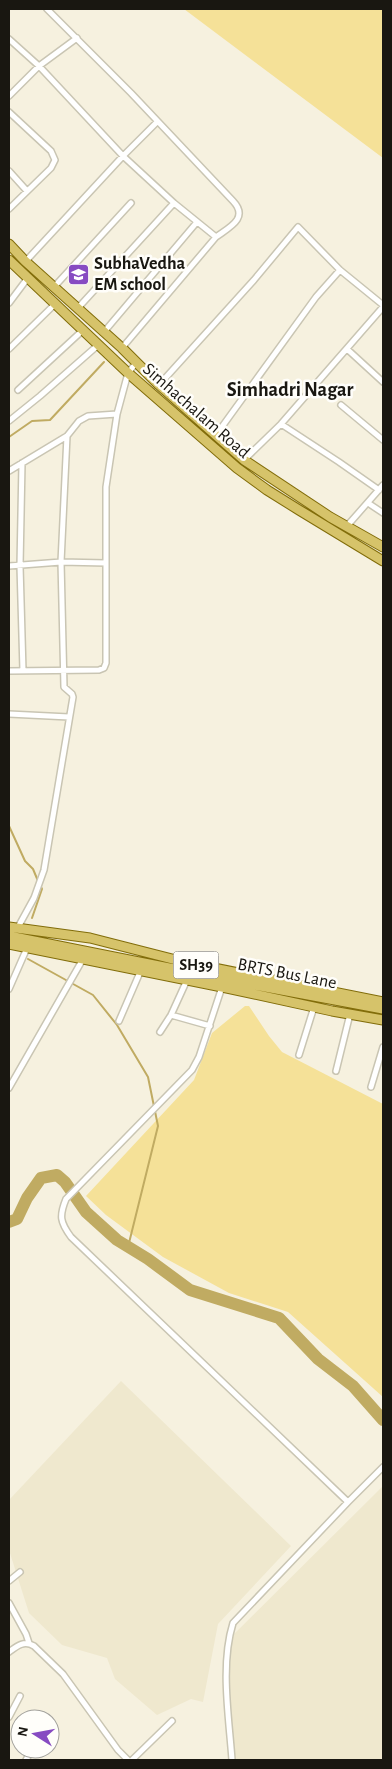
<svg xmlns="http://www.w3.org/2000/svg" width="392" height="1769" viewBox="0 0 392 1769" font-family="'Alegreya Sans',sans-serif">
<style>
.built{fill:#efe8ce}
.green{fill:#f5e198}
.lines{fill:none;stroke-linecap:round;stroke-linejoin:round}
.stream{stroke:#c0ab62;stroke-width:2}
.river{stroke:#c0ab62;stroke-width:12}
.minor-casing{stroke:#c9c5b3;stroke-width:8}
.primary-casing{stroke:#826d0a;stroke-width:11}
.minor{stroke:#fff;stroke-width:5}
.primary{stroke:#d6c36a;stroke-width:9}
.labels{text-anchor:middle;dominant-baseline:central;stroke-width:5;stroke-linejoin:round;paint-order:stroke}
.shield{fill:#fffefa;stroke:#5e5c57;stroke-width:1}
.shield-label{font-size:16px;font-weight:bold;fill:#191711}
.poi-label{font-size:18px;font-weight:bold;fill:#191711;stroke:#fffefa;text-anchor:start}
.street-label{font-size:18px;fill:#191711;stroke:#fffefa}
.quarter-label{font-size:20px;font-weight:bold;fill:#191711;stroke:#fffefa}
</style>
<rect width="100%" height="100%" fill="#f6f1df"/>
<path class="built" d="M76,267L86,275L80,282L70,273Z
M121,1381L291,1546L218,1624L203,1702L191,1699L157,1715L115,1679L107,1658L62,1645L29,1613L9,1550V1500Z
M383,1486V1760H233L226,1657L230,1638Z"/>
<path class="green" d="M184,9H383V158Z
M245,1006H249L269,1036L282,1052L383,1104V1397L288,1312L229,1293L163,1257L106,1215L86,1196L194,1080L212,1033Z"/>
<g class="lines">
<path class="stream" d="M9,437L32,421L50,420L104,362
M9,826L25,861L33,869L38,881
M32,918L42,889L40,885
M28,959L93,995L117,1025L148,1077L158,1126L128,1247"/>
<path class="river" d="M9,1222L17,1219L27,1198L41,1178L57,1175L65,1182L86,1212L117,1240L148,1259L190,1290L279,1318L318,1359L353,1386L383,1420"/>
<defs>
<path id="minor" d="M47,9L131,93L233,201C249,218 230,227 216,237L122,348
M9,39L39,66L123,156L174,203L216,237
M9,96L39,66L77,38
M9,112L51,151L55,160L51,168L9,209
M9,171L27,191
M25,262L123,156L157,122
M54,287L131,203
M9,303L27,279
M78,308L174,203
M104,332L197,222
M9,349L54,305
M347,349L383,382
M159,385L254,280L298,227L340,270L383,305
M18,390L82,331
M341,405L383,440
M9,421L40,396L97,346
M281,424L339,462L379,490
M216,435L316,297L340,270
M244,460L281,424L383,307
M22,463L20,566L23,671
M9,471L67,436L79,421L88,416L117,414
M368,503L383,513
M347,526L383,485
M9,566L61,562L106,563
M9,671L99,670L104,668L106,663V487L117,414L128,373L136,363
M9,714L69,717
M17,929L34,898L44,870L73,697L72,694L64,687L61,562L67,436
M222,987L199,1057L192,1070L66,1199C59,1216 60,1222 71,1237L348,1502
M9,989L27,948
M171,1015L210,1026
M119,1021L141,970
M160,1032L171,1015L187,980
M299,1055L314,1007
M336,1071L350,1014
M371,1087L383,1047
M9,1088L83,959
M9,1581L20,1572
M9,1603L26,1634L29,1643
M9,1652C17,1646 24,1640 34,1646L63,1674L118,1750L128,1760
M9,1717L20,1696
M26,1760L32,1749
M132,1760L172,1721
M232,1760C229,1717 220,1665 233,1623L348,1502L383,1467"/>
<path id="primary" d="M9,244L25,261L122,348L159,385L244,460L330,517L383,547
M9,260L128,373L237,468L267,490L299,510L383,561
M9,927L90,938L184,962L383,1002
M9,936L254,985L383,1009
M9,944L222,987L332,1011L383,1020"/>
</defs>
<use href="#minor" class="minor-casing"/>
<use href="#primary" class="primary-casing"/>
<use href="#minor" class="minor"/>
<use href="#primary" class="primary"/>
</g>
<defs>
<symbol id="school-square" viewBox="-11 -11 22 22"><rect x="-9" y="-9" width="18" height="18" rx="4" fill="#874bc2" stroke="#fffefa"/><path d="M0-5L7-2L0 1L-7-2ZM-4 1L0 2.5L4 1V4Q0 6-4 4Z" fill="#fff"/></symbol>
</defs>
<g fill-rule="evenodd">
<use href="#school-square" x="66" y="262" width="25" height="25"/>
</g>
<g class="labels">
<rect class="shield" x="173.5" y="951.5" width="45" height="27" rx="4"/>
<g class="shield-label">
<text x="196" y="965">SH39</text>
</g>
<g class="poi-label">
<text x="94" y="264">SubhaVedha<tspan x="94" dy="21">EM school</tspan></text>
</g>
<g class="street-label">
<text transform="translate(196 411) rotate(41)">Simhachalam Road</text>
<text transform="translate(287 974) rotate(11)">BRTS Bus Lane</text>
</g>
<g class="quarter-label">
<text x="290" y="390">Simhadri Nagar</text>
</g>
</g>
<rect width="392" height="1769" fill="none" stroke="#191711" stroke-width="20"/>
<g transform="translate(35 1734) rotate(281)"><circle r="24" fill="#fffefa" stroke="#a3a29d"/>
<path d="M0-4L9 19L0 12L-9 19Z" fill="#874bc2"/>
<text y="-8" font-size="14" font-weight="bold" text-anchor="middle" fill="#191711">N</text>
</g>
</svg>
